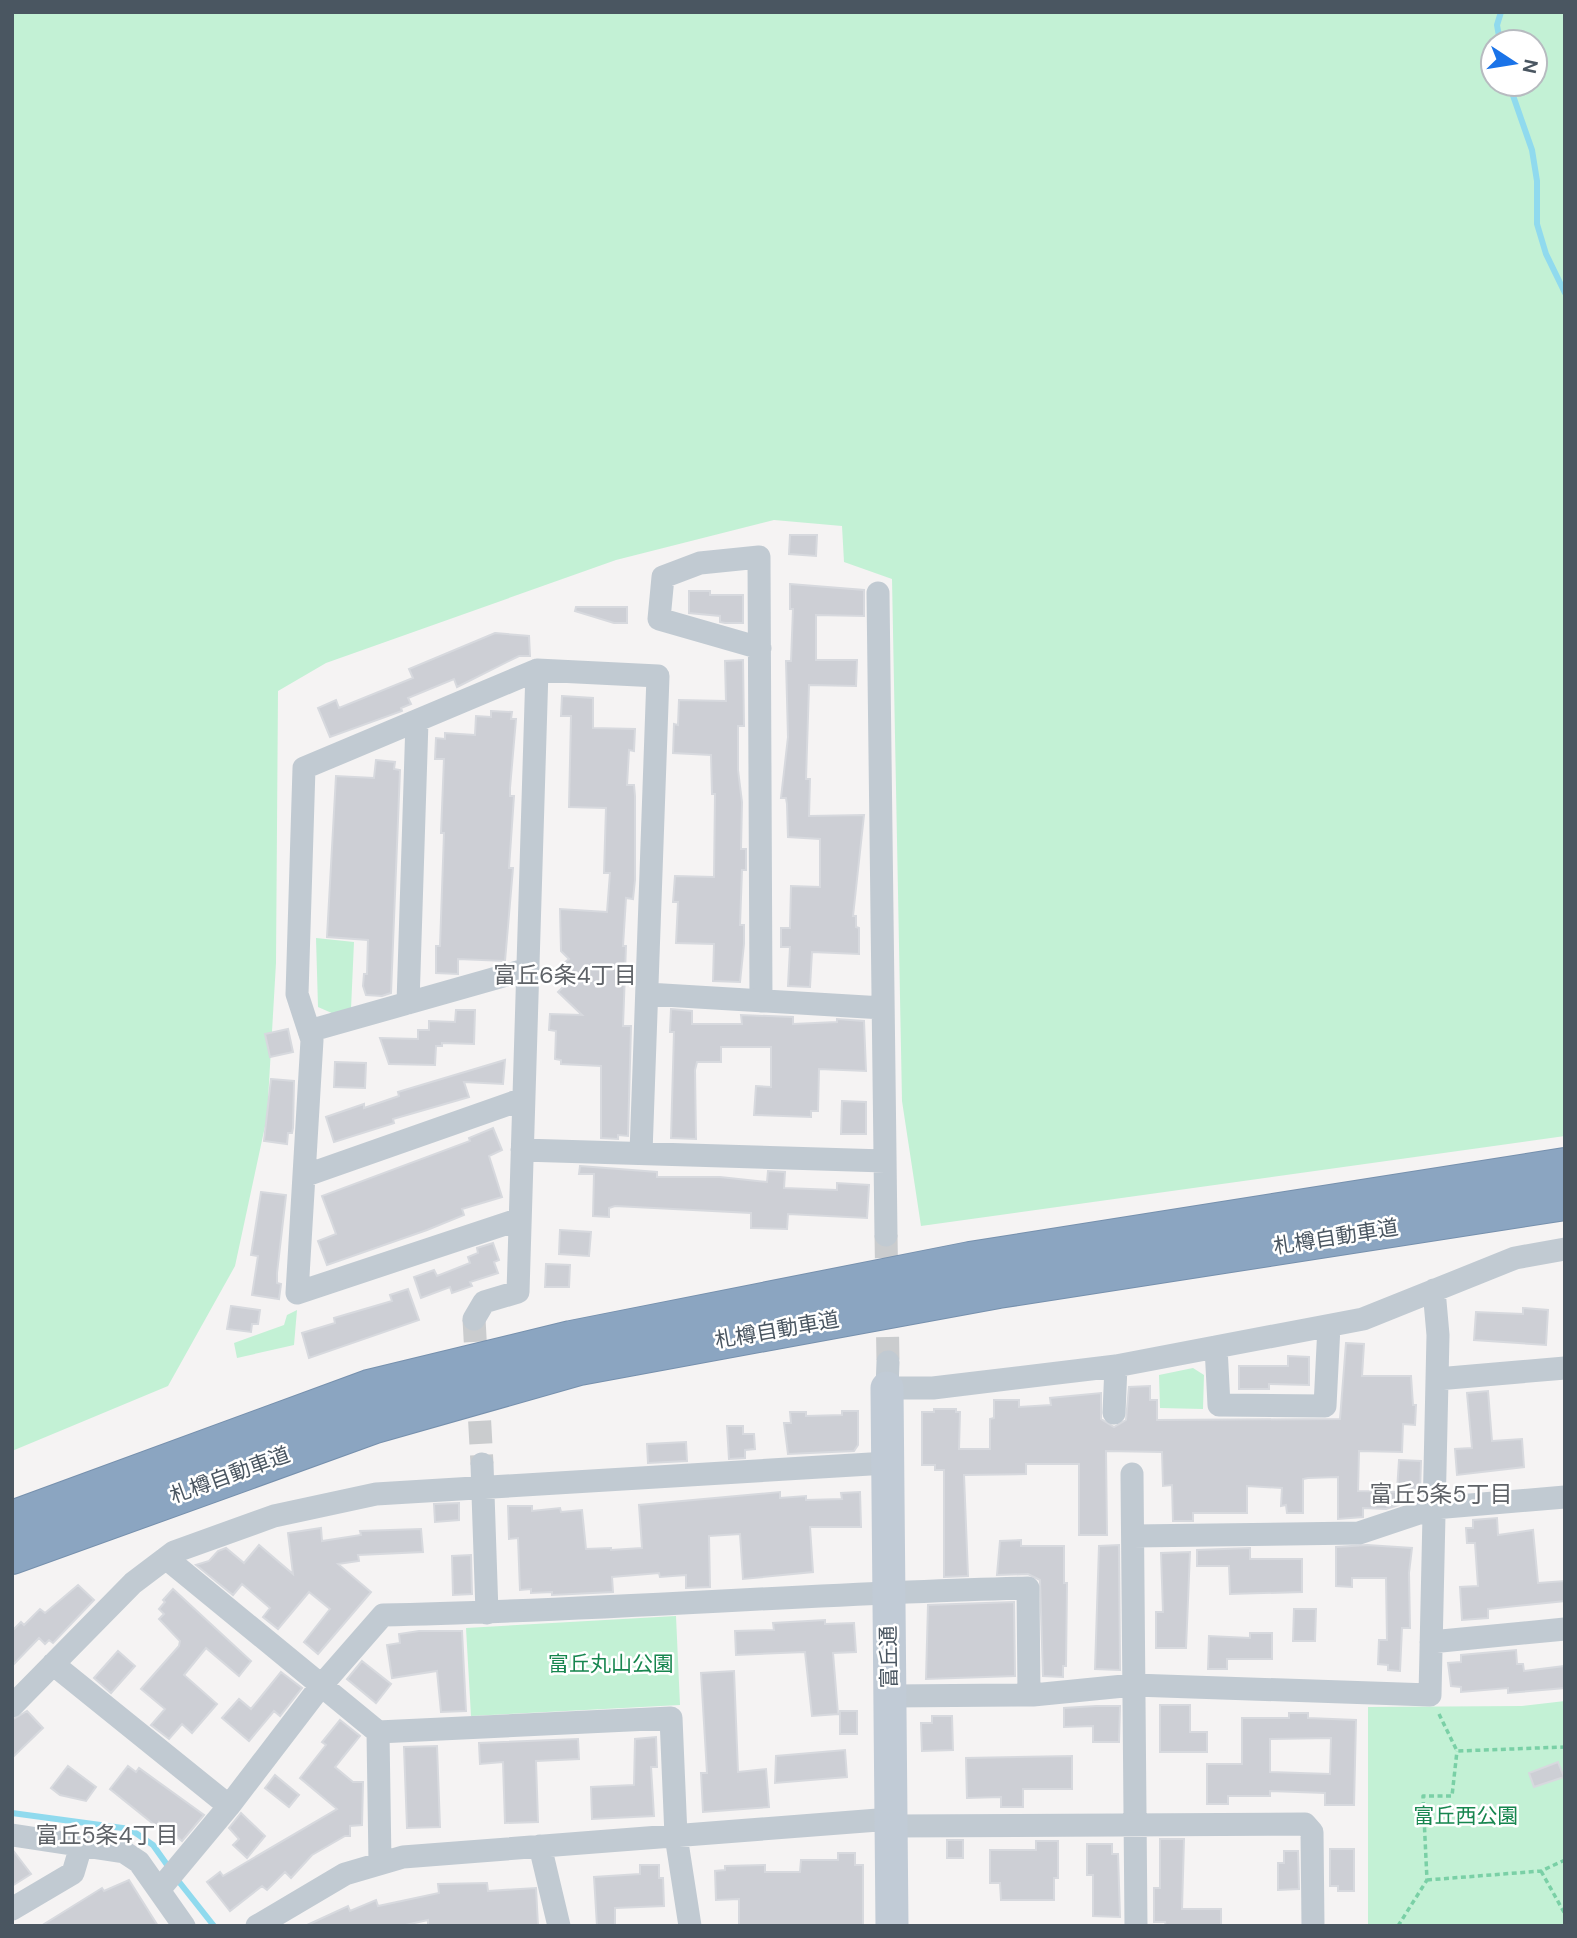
<svg xmlns="http://www.w3.org/2000/svg" width="1577" height="1938" viewBox="0 0 1577 1938" font-family="'DM Sans','Noto Sans JP',sans-serif">
<style>
.green{fill:#c3f1d5;fill-rule:evenodd}
.lines{fill:none;stroke-linecap:round;stroke-linejoin:round}
.stream{stroke:#90daee;stroke-width:6}
.building{fill:#cdcfd5;stroke:#d7d9de;stroke-width:2;fill-rule:evenodd}
.street-tunnel{stroke:#caccce;stroke-width:23;stroke-dasharray:23 11;stroke-linecap:butt}
.highway-casing{stroke:#7690ad;stroke-width:40}
.path{stroke:#7ad0a6;stroke-width:3.5;stroke-dasharray:5 3.5;stroke-linecap:butt}
.street{stroke:#c1cad2;stroke-width:23}
.secondary{stroke:#c1cbd6;stroke-width:33}
.highway{stroke:#8ba5c1;stroke-width:38}
.labels{text-anchor:middle;dominant-baseline:central;stroke-width:5;stroke-linejoin:round;paint-order:stroke}
.street-label{font-size:21px;fill:#4a5661;stroke:#fff}
.park-label{font-size:21px;fill:#17864f;stroke:#fff}
.neighbourhood-label{font-size:23px;fill:#5f6368;stroke:#fff}
</style>
<rect width="100%" height="100%" fill="#f5f3f3"/>
<path class="green" d="M12,12H1565V1136L921,1226L902,1101L892,579L844,562L842,526L774,520L616,560L326,663L278,691L276,963L267,1117L235,1266L168,1386L12,1451ZM1493,42H1535V84H1493Z
M316,938L354,942L351,1009L334,1014L318,1007Z
M297,1310L294,1345L237,1358L234,1343L284,1325L287,1315Z
M1193,1368L1204,1375L1203,1409L1160,1408L1159,1375Z
M676,1616L680,1705L471,1716L466,1628Z
M1565,1701V1926H1368V1707L1522,1706Z"/>
<g class="lines">
<path class="stream" d="M1500,42L1497,25L1501,12
M1509,84L1532,150L1537,181V224L1546,254L1565,293
M12,1813L130,1829L153,1845L170,1869
M176,1878L214,1926"/>
</g>
<path class="building" d="M790,535H817L816,556L789,554Z
M790,584L864,590V616L816,615V660H857L856,686L809,685L806,779H810L809,816L864,815L853,916H856V927L859,928V954L812,952L810,987L788,986L790,947H781V928H790L791,886L820,887V839L788,837L787,804L786,798H781L788,737L786,661H791L793,609H790Z
M689,591H710V595H743V623H725L720,622V616L689,613Z
M576,607H627V623H614L575,611Z
M495,633L529,636L530,656H519L457,687L454,679L408,698L411,704L401,708L402,711L330,737L318,708L336,700L339,708L413,678L409,669Z
M743,660L744,726H738V770L742,802L741,849H746V870H742L740,925H744V944L740,982L713,981L714,944L676,943L678,902H673L675,876L714,877L715,794H712L711,755L673,753L674,724L678,725L679,700L726,701L725,661Z
M562,696L593,698V728L635,729L634,751L629,750L627,785H634L635,796V880L633,899L626,898L623,946H626L623,1026H631L628,1136L618,1135V1139L601,1138V1066L561,1064V1060L555,1059L556,1031L549,1030L550,1014L582,1015L558,992L564,986L565,974L559,967L569,959L561,951L560,909L607,912L610,873H604L606,808L569,807L571,716H561Z
M491,711L512,712L511,719H516L510,788V796H514L509,868H513L505,961L458,959V974L436,973V946H440L444,833H441L444,759H435L436,738L445,739V733L475,735L476,716L491,717Z
M376,760L395,762L394,769L400,770L391,993L382,996L366,995L363,986L364,974H367L368,940L327,937L336,776L374,778Z
M671,1009L692,1011V1024H742L741,1015L793,1017V1024L837,1022V1019L864,1021L866,1071L819,1069L818,1111H811V1117L754,1115L756,1086L771,1087V1047H721V1062H697L695,1070L696,1139L671,1138L674,1032H670Z
M456,1010H475L474,1044L442,1043V1046H436L435,1065L389,1064L380,1038L418,1039V1030H429V1021L455,1022Z
M288,1029L293,1052L270,1057L265,1034Z
M505,1060L503,1084L464,1082L469,1097L393,1119L394,1123L334,1142L326,1117L364,1104V1108L399,1096L398,1092Z
M335,1062L366,1063L365,1088L334,1087Z
M271,1079L294,1081L293,1128L292,1133H288L287,1144L264,1141Z
M842,1101L866,1102V1134H841Z
M493,1128L502,1150L489,1156L502,1197L462,1209L464,1215L427,1230L327,1265L318,1241L336,1234L322,1196L470,1141L469,1138Z
M580,1166L657,1172V1177H720L767,1182L768,1171L785,1172L784,1188L837,1190V1183L869,1185L867,1218L788,1214L787,1229L751,1228V1213L615,1206L609,1208V1217L593,1216L594,1174H579Z
M261,1192L286,1195L277,1273V1283L281,1284L279,1299L252,1295L258,1256L251,1255Z
M560,1230L591,1232L589,1256L559,1254Z
M493,1243L499,1260L494,1262L498,1273L470,1282L472,1286L452,1293L450,1287L421,1298L414,1277L434,1270L437,1276L470,1263L468,1257L478,1253L477,1248Z
M546,1264L570,1265L569,1287H545Z
M408,1289L419,1320L309,1358L302,1333L335,1323L334,1318L392,1301L390,1295Z
M231,1306L260,1310L258,1324H252L251,1332L227,1329Z
M1523,1308L1548,1310L1546,1345L1474,1340L1476,1312L1523,1314Z
M1346,1343L1364,1344L1362,1376H1411L1413,1405H1416L1415,1425L1403,1424L1402,1452L1359,1451L1358,1491L1400,1492L1399,1505L1386,1509L1363,1508V1517L1338,1519V1477L1308,1478L1303,1479V1513H1287L1286,1505L1281,1506L1282,1488L1247,1486V1513H1193V1521H1173L1172,1485L1163,1486L1162,1452L1106,1451L1107,1535H1079V1464H1026V1474L964,1475L968,1576L944,1577V1470H935V1465H922V1412H934V1409H956V1412H960L959,1449H990V1419L994,1418V1400H1019V1407L1051,1405L1050,1398L1101,1393V1419L1114,1427L1126,1420L1129,1387L1150,1386V1400H1157V1420L1340,1419Z
M1288,1356L1309,1357V1385L1269,1384V1389H1239V1366H1288Z
M1488,1391L1492,1441L1522,1439L1524,1467L1457,1475L1455,1449L1472,1448L1467,1393Z
M842,1411H858V1445L854,1451L788,1454L784,1423H791L790,1412H806V1416L842,1415Z
M727,1426H743V1434H754L755,1449L745,1450V1458L729,1459Z
M686,1442L687,1461L648,1463L647,1444Z
M1399,1460L1421,1461L1420,1493L1397,1491Z
M780,1492V1498L806,1496V1500L842,1499L841,1493L860,1492L861,1527H810L813,1572L743,1579L740,1534L709,1536L710,1587L686,1588V1575L660,1577L659,1573L612,1577L613,1592L552,1595V1592L531,1593V1589L520,1590L518,1538L509,1539L508,1506H532V1511L560,1508L561,1512L582,1510L586,1549L611,1548V1550L642,1548L639,1505Z
M459,1503V1520L435,1522L434,1504Z
M1497,1518L1498,1535L1533,1530L1538,1583L1565,1581V1601L1488,1609V1618L1462,1620L1460,1587L1478,1586L1475,1543H1467L1466,1528H1473V1520Z
M321,1528L322,1541L361,1535L360,1531L421,1529L423,1552L358,1555L359,1561L338,1564L371,1592L318,1654L304,1642L330,1609L309,1592L278,1629L263,1617L270,1608L242,1584L233,1595L196,1565L209,1561L218,1551L226,1548L244,1563L259,1545L293,1574L288,1533Z
M1021,1540V1546H1064V1583H1067L1066,1666H1063V1677L1043,1676L1040,1580L1028,1574L997,1575L1000,1541Z
M1119,1545L1120,1670L1095,1669L1099,1546Z
M1367,1545L1412,1548L1409,1573L1410,1628H1402L1400,1671L1388,1670V1665L1378,1664L1379,1640H1387L1386,1578H1352V1587L1336,1586V1547Z
M1250,1548V1559H1302V1592L1230,1594L1229,1566H1197V1550Z
M1190,1552L1186,1648H1156V1612H1163L1161,1553Z
M471,1555L472,1594L453,1595L452,1556Z
M78,1585L94,1600L53,1643L49,1640L45,1644L39,1638L12,1666V1631L21,1622L24,1625L40,1609L45,1613Z
M173,1589L251,1661L239,1676L206,1648L184,1675L217,1704L192,1733L182,1724L169,1739L151,1725L165,1709L141,1689L179,1646L180,1641L159,1619L164,1614L159,1609L165,1602L163,1600Z
M1014,1602L1015,1676L926,1679L928,1605Z
M1294,1609H1316L1315,1641H1293Z
M825,1620V1624L854,1623L856,1652L833,1653L838,1714L812,1716L805,1652L736,1655L735,1631L774,1630L773,1623Z
M419,1631H462L466,1711L441,1712L437,1671L392,1678L387,1645L400,1643L399,1634Z
M1250,1633H1272V1659H1227V1669H1208L1209,1636L1250,1638Z
M1516,1650L1517,1664H1523L1524,1671L1565,1666V1688L1508,1693V1688L1461,1692V1687L1451,1686L1448,1663L1461,1662V1655Z
M118,1651L135,1666L111,1693L94,1678Z
M362,1661L391,1684L376,1703L347,1679Z
M734,1671L738,1772L766,1769L769,1807L703,1812L701,1773H707L701,1673Z
M281,1672L302,1688L280,1716L274,1711L249,1741L222,1718L239,1699L251,1709Z
M1160,1705H1190V1732H1207V1752H1160Z
M1096,1706H1120L1119,1742H1093V1726L1064,1727V1708Z
M27,1711L43,1728L12,1758V1720Z
M840,1711H857V1734H840Z
M1289,1713H1308V1718L1356,1720L1354,1805H1325V1793L1270,1791V1796H1228V1804H1207V1764H1242V1718H1289ZM1331,1738L1330,1774L1270,1772V1739Z
M932,1716H952L953,1750L922,1751L921,1723H932Z
M340,1720L360,1736L335,1767L353,1782H363L362,1825L350,1826V1836H345L312,1855L291,1878L285,1872L267,1890L262,1886L230,1911L207,1882L220,1872L223,1876L337,1809L300,1778L326,1745L322,1742Z
M656,1737L657,1767H651L654,1816L592,1819L591,1787L634,1785L635,1739Z
M578,1739L579,1759L536,1761L538,1822L505,1823L503,1762L480,1764L479,1743Z
M437,1746L440,1827L407,1828L404,1747Z
M845,1750L847,1777L775,1783L776,1756Z
M1072,1756V1789H1023V1807H1001V1797L967,1798L966,1758Z
M1558,1762L1564,1777L1534,1787L1529,1773Z
M68,1766L96,1787L86,1801L60,1795L51,1788Z
M128,1766L136,1772L139,1768L204,1815L182,1841L159,1822L156,1826L110,1789Z
M275,1775L299,1795L289,1807L265,1788Z
M241,1813L265,1836L247,1858L233,1845L239,1839L229,1828Z
M1160,1839H1184L1182,1909H1221V1926H1166L1165,1922H1154V1888H1160Z
M947,1840H963V1858H947Z
M1036,1841H1058V1878H1054V1900H1001L1000,1883H990V1850H1036Z
M1087,1844H1112V1854H1118L1120,1917L1093,1916V1875H1087Z
M12,1849L31,1874L12,1886Z
M1330,1849H1354V1891H1338V1886H1330Z
M1284,1851H1298L1299,1889L1278,1890V1863H1284Z
M838,1853H855V1865H863V1926H739V1899L716,1900L715,1871L725,1870V1866L765,1865V1872H800L801,1860H838Z
M640,1865H659V1878H663L664,1906L615,1908V1926H597L594,1877L640,1874Z
M129,1880L158,1926H41L102,1888L104,1891Z
M487,1883L488,1891L536,1888L538,1926H428V1920L401,1926H305L348,1906L350,1911L376,1900L378,1906L439,1893L438,1884Z"/>
<g class="lines">
<path class="street-tunnel" d="M886,1235L888,1362
M474,1319L482,1464"/>
<defs>
<path id="highway" d="M12,1520L369,1389L571,1340L970,1261L1565,1167
M12,1555L375,1424L579,1366L998,1289L1565,1201"/>
</defs>
<use href="#highway" class="highway-casing"/>
<path class="path" d="M1439,1714L1457,1751L1565,1747
M1541,1871L1565,1914
M1427,1880L1541,1871L1565,1860
M1398,1926L1427,1880L1423,1796H1452L1457,1751"/>
<path class="street" d="M878,593L886,1235
M760,648L659,619L663,577L700,563L759,557L761,1001
M647,994L883,1008
M408,1003L417,721
M309,1031L528,969
M522,1150L885,1161
M304,1176L523,1099
M520,1219L297,1293L312,1040L297,994L304,768L537,670L658,676L641,1153
M474,1319L484,1302L518,1292L537,670
M1216,1347L1219,1405L1325,1406L1329,1326
M888,1362L887,1388H933L1116,1366L1363,1319L1515,1258L1565,1249
M1437,1379L1565,1368
M1114,1413L1116,1366
M482,1464L487,1613
M1132,1474L1136,1926
M1133,1536L1359,1533L1434,1508L1565,1497
M166,1558L378,1732L671,1718L676,1836L690,1926
M1431,1642L1565,1629
M53,1664L229,1806
M889,1696L1033,1695L1134,1685L1430,1695L1438,1335L1434,1290
M12,1706L133,1583L174,1552L274,1516L376,1494L887,1463
M378,1732L380,1863
M891,1826L1305,1824L1312,1832L1313,1926
M12,1835L124,1852L139,1862L184,1926
M540,1846L559,1926
M159,1890L229,1806L320,1687L383,1615C598,1611 813,1593 1028,1588L1029,1695
M12,1909L73,1873L81,1846
M257,1926L345,1874L403,1857L891,1819"/>
<path class="secondary" d="M887,1388L892,1926"/>
<use href="#highway" class="highway"/>
</g>
<g class="labels">
<g class="street-label">
<text transform="translate(1336 1237) rotate(-9)">札樽自動車道</text>
<text transform="translate(777 1330) rotate(-10)">札樽自動車道</text>
<text transform="translate(230 1475) rotate(-20)">札樽自動車道</text>
<text transform="translate(889 1657) rotate(-91)">富丘通</text>
</g>
<g class="park-label">
<text x="611" y="1664">富丘丸山公園</text>
<text x="1466" y="1816">富丘西公園</text>
</g>
<g class="neighbourhood-label">
<text x="565" y="975">富丘6条4丁目</text>
<text x="1441" y="1494">富丘5条5丁目</text>
<text x="107" y="1835">富丘5条4丁目</text>
</g>
</g>
<rect width="1577" height="1938" fill="none" stroke="#4a5661" stroke-width="28"/>
<g transform="translate(1514 63) rotate(102)"><circle r="33" fill="#ffffff" stroke="#b7bbc0" stroke-width="2"/>
<path d="M0-5L12 26L0 18L-12 26Z" fill="#1a73e8"/>
<text y="-10" font-size="19" font-weight="bold" text-anchor="middle" fill="#4a5661">N</text>
</g>
</svg>
